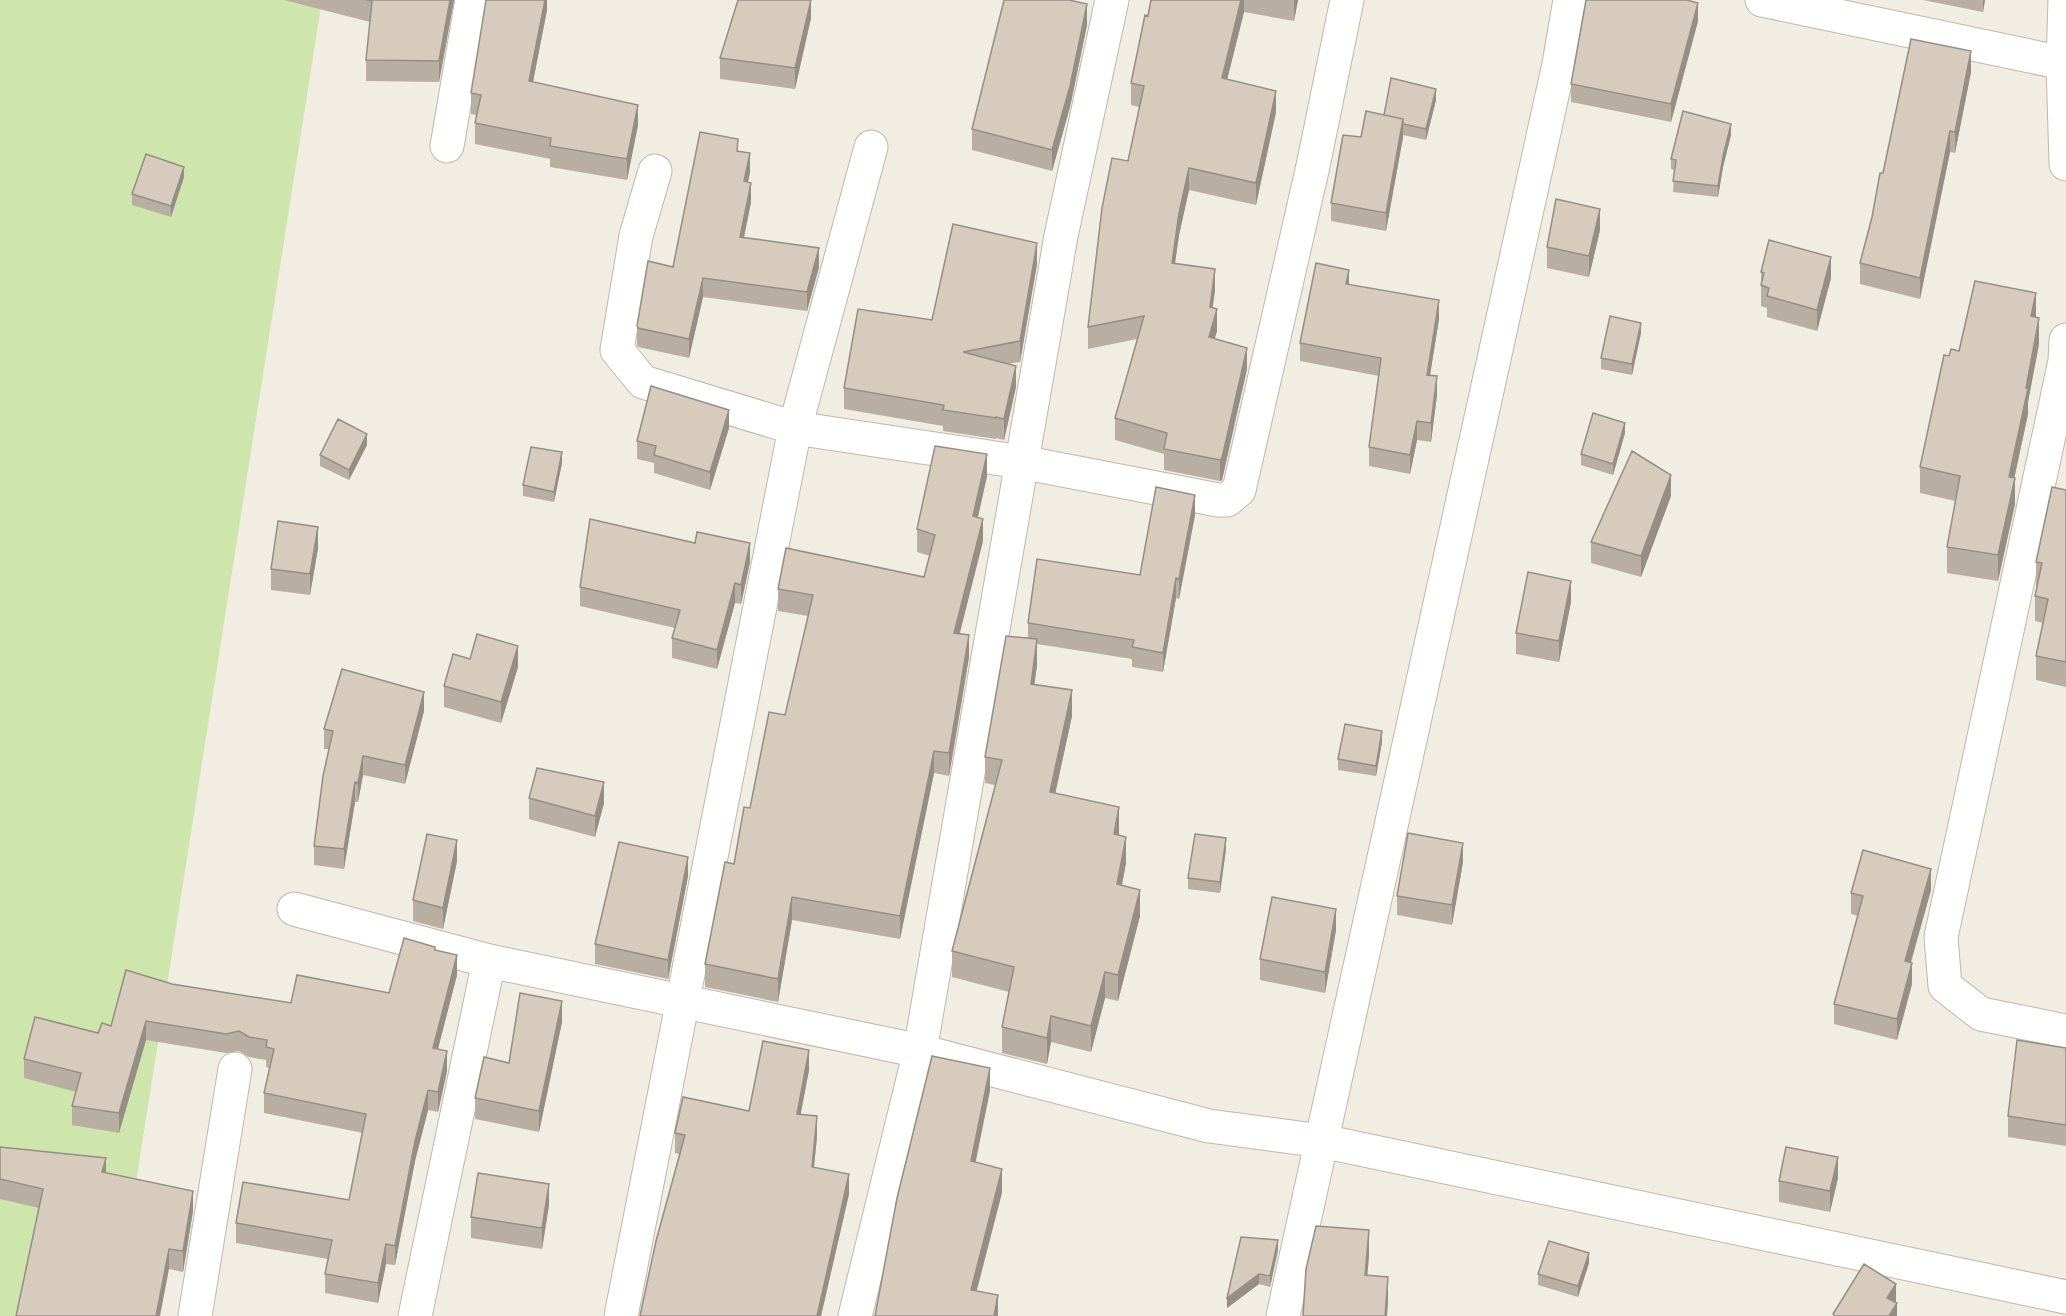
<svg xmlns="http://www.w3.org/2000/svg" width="2066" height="1316" viewBox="0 0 2066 1316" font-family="Signika,sans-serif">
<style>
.green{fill:#cee6ac}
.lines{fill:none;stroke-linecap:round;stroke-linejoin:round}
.street-casing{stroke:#c0b7a9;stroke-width:35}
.street{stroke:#fff;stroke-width:33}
.wall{fill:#b8afa2}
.shaded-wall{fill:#968e84}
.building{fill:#d6cbbc;stroke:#968e84;stroke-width:1.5}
</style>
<rect width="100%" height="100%" fill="#f2ede3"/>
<path class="green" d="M0,0H322L115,1316H0Z"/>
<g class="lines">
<defs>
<path id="street" d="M1762,0L2063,63
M2065,0L2063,63L2066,164
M447,146L472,0
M655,171L636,236L617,350L643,382L795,428L1021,462L1218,500H1227L1239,490L1313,166L1347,0
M2066,340L2065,361L1941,937L1945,986L1981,1014L2066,1031
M294,909L489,961L920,1051L1209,1126L1322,1141L2066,1297
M195,1316L235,1069
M415,1316L489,961
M621,1316L795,428L871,147
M855,1316L920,1051L1061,236L1112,0
M1283,1316L1559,64L1570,0"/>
</defs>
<use href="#street" class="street-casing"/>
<use href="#street" class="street"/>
</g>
<path class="wall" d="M284,0H454L439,82L366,81V60L370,22Z
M547,0V10L533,82L638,125L627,180L550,167V159L475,144V123L476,115L471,114V93Z
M811,0V18L795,89L720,79V58Z
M1151,0H1298L1294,21L1244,12L1227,79L1276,112L1256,205L1189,190L1179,235L1175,263L1215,290L1212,308L1217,331L1214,339L1247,369L1222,480L1220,481L1164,470V454L1115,440V418L1137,339L1088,349V327L1128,161L1139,107L1131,105V83Z
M1923,0H1985L1983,12Z
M1698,21L1671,122L1571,102V84Z
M1087,25L1070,107L1052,171L972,150V129Z
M1971,72L1955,153L1950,152L1920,299L1860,284V263L1883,173Z
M1436,100L1426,140L1403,135L1386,231L1331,221V203L1361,137Z
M1731,135L1723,167L1718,197L1673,192L1674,170L1671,169V159Z
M738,151L750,172L748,182L751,202L744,238L819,267L807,311L703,297L689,358L638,347L637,345V326L673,267Z
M184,177L171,217L132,205V194Z
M1600,230L1589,277L1547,268V247Z
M1037,264L1020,362L1008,364L1016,387L1004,440L996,438V439L943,431V426L844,409V388L932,320Z
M1761,272L1831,278L1817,331L1767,317V308L1761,306Z
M1349,284L1439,319L1430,375L1437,395L1431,442L1417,440L1410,474L1369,466V447L1379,376L1300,361V343Z
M2036,317L2039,344L2028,402V414L2014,478L2015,504L1998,581L1947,573V547L1955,501L1920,493V467L1949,356L1959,351Z
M1641,333L1632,375L1601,369V358Z
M729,428L710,490L654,473V463L637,459V441Z
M1625,433L1613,475L1581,465V454Z
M367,445L349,480L320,466V455Z
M562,463L554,502L523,496V485Z
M987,476L978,517L983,541L960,633L969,657L949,776L934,773L900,939L792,920L778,1002L705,987V964L750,808L785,715L808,616L778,611V589L924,577L930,556L917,552V529Z
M2066,490V687L2036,680V656L2043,623L2035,621V596L2037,587H2036V562Z
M1671,496L1641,577L1591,563V542Z
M1195,515L1179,599L1176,598L1163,672L1132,667V659L1037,644V665L1034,685L1072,716L1055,793L1119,833L1126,863L1122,885L1140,916L1118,1001L1105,998L1091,1052L1051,1042L1047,1064L1002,1053V1027L1009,992L952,977V951L995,785L985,783V757L1028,638V623L1140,575Z
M318,548L310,595L271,590V569Z
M750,562L741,604L735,603L717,669L672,658V638L675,628L580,606V587Z
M1571,602L1559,662L1516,654V633Z
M470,659L518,667L501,723L444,707V686Z
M424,711L405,784L363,775L358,802H355L344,869L314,865V846L329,749H324V729Z
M1382,742L1376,776L1338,770V759Z
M529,798L604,803L595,837L529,819Z
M1226,849L1220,893L1188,889V878Z
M457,861L443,929L413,921V900Z
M1463,862L1452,925L1397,915V896Z
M688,876L668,979L595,964V944Z
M1931,890L1911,963L1912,984L1897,1040L1834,1024V1004L1858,916L1851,914V893Z
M1336,930L1325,993L1260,980V959Z
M435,950L457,975L438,1049L447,1071L438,1112L428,1110L415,1161L395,1265L386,1264L378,1303L325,1293V1274L328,1259L236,1243V1223L349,1200L363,1133L264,1113V1093L269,1068L266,1067V1060L249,1057L239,1051L226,1053L146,1040L119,1133L72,1125V1106L76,1092L24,1078V1059L98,1033L111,1026L172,984L291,1003L389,993Z
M562,1022L539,1132L475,1119V1098L509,1063Z
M2066,1048V1146L2008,1137V1116Z
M809,1070L800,1114L817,1136L814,1167L849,1194L821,1316H640L679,1154L675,1153V1133L749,1111Z
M0,1147L106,1173L193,1211L183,1272L169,1269L39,1208L0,1199Z
M1838,1178L1830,1212L1779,1202V1181Z
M549,1205L542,1249L471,1238V1217Z
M1278,1250L1270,1287L1259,1284L1227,1308Z
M1589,1263L1578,1297L1538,1285V1274Z"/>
<path class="shaded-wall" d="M450,0H454L439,82V61Z
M545,0H547V10L529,102V81Z
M811,0V18L795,89V68Z
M1241,0H1244V12L1222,100V78Z
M1294,0H1298L1294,21Z
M1983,0H1985L1983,12Z
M1698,3V21L1671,122V104Z
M1087,4V25L1070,107L1052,171V150Z
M1971,51V72L1955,153V132Z
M1436,89V100L1426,140V129Z
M1276,91V112L1256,205V183Z
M638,105V125L627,180V159Z
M1403,119V138L1386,231V213Z
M1731,124V135L1723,167L1718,197V186L1723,156Z
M1950,131V152L1920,299V278Z
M750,153V172L744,200V181Z
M184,167V177L171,217V206Z
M1189,168V190L1179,235L1172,285V263L1179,213Z
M751,183V202L740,256V237Z
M1600,209V230L1589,277V256Z
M1037,243V264L1020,362V341Z
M819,248V267L807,311V292Z
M1831,257V278L1817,331V310Z
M1215,269V290L1210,329V307Z
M1349,270V289L1346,284Z
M703,278V297L689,358V339Z
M2036,293V318L2031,316Z
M1439,300V319L1427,394V375Z
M1217,309V331L1209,359V337Z
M2039,318V344L2028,402V414L2009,503V477Z
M1641,323V333L1632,375V364Z
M1247,348V369L1222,480L1220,481V460Z
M1016,366V387L1004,440V419Z
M1437,376V395L1431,442V423Z
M729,410V428L710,490V472Z
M1417,421V440L1410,474V455Z
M1625,423V433L1613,475V464Z
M367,434V445L349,480V470Z
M562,452V463L554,502V492Z
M987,454V476L973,539V516Z
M1671,475V496L1641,577V556Z
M2015,478V504L1998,581V555Z
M1195,495V515L1179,599V579Z
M983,519V541L954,655V633Z
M318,527V548L310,595V574Z
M750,543V562L741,604V585Z
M1176,578V598L1163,672V653Z
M1571,581V602L1559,662V641Z
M735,583V603L717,669V650Z
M969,635V657L949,776V753Z
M1037,639V665L1031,710V684Z
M518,646V667L501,723V702Z
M1072,690V716L1050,818V792Z
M424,692V711L405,784V765Z
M1382,731V742L1376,776V766Z
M934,751V773L900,939V916Z
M363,756V775L358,802V783Z
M355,782V802L344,869V849Z
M604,782V803L595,837V816Z
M1119,807V833L1114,860V834Z
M1126,837V863L1117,910V884Z
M1226,838V849L1220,893V882Z
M457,840V861L443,929V908Z
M1463,843V862L1452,925V905Z
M688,857V876L668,979V960Z
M1931,869V890L1905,982V961Z
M1140,890V916L1118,1001V975Z
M792,897V920L778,1002V979Z
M1336,909V930L1325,993V972Z
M457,955V975L433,1068V1048Z
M1912,963V984L1897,1040V1019Z
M1105,972V998L1091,1052V1026Z
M562,1001V1022L539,1132V1111Z
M1051,1016V1042L1047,1064V1038Z
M146,1021V1040L119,1133V1113Z
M809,1050V1070L797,1134V1114Z
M447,1051V1071L438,1112V1092Z
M990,1068V1091L971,1185V1161Z
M428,1090V1110L415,1161L395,1265V1246L415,1141Z
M817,1116V1136L812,1187V1167Z
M1838,1157V1178L1830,1212V1191Z
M106,1158V1179L102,1172Z
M1002,1169V1193L971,1313V1290Z
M849,1174V1194L821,1316H817Z
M549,1184V1205L542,1249V1228Z
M193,1191V1211L183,1272V1251Z
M1369,1230V1257L1365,1302V1275Z
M1278,1240V1250L1270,1287V1276Z
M386,1244V1264L378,1303V1283Z
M169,1249V1269L160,1316H156Z
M1589,1253V1263L1578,1297V1286Z
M1259,1274V1284L1227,1308V1298Z
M1388,1277V1304L1387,1316H1385Z
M1896,1284V1305L1887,1298Z
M998,1295V1316H994Z
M1897,1303V1316H1889Z"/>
<path class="building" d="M366,0H450L439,61L366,60L372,1Z
M486,0H545L529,81L638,105L627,159L550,146L551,138L475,123L481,95L471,93Z
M738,0H811L795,68L720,58Z
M1004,0H1069L1087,4L1070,86L1052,150L972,129Z
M1151,0H1241L1222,78L1276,91L1256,183L1189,168L1179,213L1172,263L1215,269L1210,307L1217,309L1209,337L1247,348L1222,458L1220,460L1164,449L1167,433L1115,418L1144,316L1088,327L1102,208L1112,158L1128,161L1144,86L1131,83L1145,15L1148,16Z
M1586,0H1687L1698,3L1671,104L1571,84Z
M1911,39L1971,51L1955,132L1950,131L1920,278L1860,263L1872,217L1880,173H1883Z
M1391,78L1436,89L1426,129L1403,124V119L1384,115Z
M1366,111L1403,119L1386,213L1331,203L1343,135L1361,137Z
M1683,111L1731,124L1723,156L1718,186L1673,181L1676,160L1671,159Z
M700,132L738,139L737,151L750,153L744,181L751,183L740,237L819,248L807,292L703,278L689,339L638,328L637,326L648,261L673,267Z
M146,154L184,167L171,206L132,194Z
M1556,199L1600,209L1589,256L1547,247Z
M953,224L1037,243L1020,341L963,352L1016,366L1004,419L996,417V418L943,410L944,405L844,388L858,309L932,320Z
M1769,240L1831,257L1817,310L1767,296L1769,288L1761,285L1764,273L1761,272Z
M1316,263L1349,270L1346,284L1439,300L1427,375L1437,376L1431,423L1417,421L1410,455L1369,447L1381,358L1300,343Z
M1975,281L2036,293L2031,316L2039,318L2026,388H2028L2009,477L2015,478L1998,555L1947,547L1960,476L1920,467L1944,355L1949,356L1951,349L1959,351Z
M1610,316L1641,323L1632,364L1601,358Z
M651,386L729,410L710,472L654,455L656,446L637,441Z
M1593,413L1625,423L1613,464L1581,454Z
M338,419L367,434L349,470L320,455Z
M935,446L987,454L973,516L983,519L954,633L969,635L949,753L934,751L900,916L792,897L778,979L705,964L725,862L734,864L744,807L750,808L769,712L785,715L813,595L778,589L786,548L924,577L935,535L917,529Z
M531,447L562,452L554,492L523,485Z
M1632,451L1671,475L1641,556L1591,542Z
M1156,487L1195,495L1179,579L1176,578L1163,653L1132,647L1134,640L1028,623L1037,559L1140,575Z
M2052,487L2066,490V662L2036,656L2048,599L2035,596L2042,563L2036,562Z
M590,519L695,543L697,532L750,543L741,585L735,583L717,650L672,638L680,610L580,587Z
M278,521L318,527L310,574L271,569Z
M1528,572L1571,581L1559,641L1516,633Z
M477,634L518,646L501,702L444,686L453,654L470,659Z
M1006,636L1037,639L1031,684L1072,690L1050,792L1119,807L1114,834L1126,837L1117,884L1140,890L1118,975L1105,972L1091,1026L1051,1016L1047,1038L1002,1027L1014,967L952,951L1002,760L985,757Z
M342,669L424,692L405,765L363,756L358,783L355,782L344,849L314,846L323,776L333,731L324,729Z
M1345,724L1382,731L1376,766L1338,759Z
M537,768L604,782L595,816L529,798Z
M1408,833L1463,843L1452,905L1397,896Z
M427,834L457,840L443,908L413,900Z
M1195,834L1226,838L1220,882L1188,878Z
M619,842L688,857L668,960L595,944Z
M1863,850L1931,869L1905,961L1912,963L1897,1019L1834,1004L1863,896L1851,893Z
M1272,897L1336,909L1325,972L1260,959Z
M404,938L435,947V950L457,955L433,1048L447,1051L438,1092L428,1090L415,1141L395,1246L386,1244L378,1283L325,1274L332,1240L236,1223L243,1182L349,1200L366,1114L264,1093L274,1049L266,1047L267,1040L249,1037L239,1031L226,1034L146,1021L119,1113L72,1106L81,1073L24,1059L35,1017L98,1033L102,1023L111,1026L126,970L172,984L291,1003L297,975L389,993Z
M520,993L562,1001L539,1111L475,1098L484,1057L509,1063Z
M2017,1040L2066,1048V1125L2008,1116Z
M763,1041L809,1050L797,1114L817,1116L812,1167L849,1174L817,1316H640L656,1241L685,1135L675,1133L683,1097L749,1111Z
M932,1056L990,1068L971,1161L1002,1169L971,1290L998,1295L994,1316H875L897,1198Z
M0,1147L106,1158L102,1172L193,1191L183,1251L169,1249L156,1316H16L43,1189L0,1179Z
M1786,1147L1838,1157L1830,1191L1779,1181Z
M478,1173L549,1184L542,1228L471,1217Z
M1316,1226L1369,1230L1365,1275L1388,1277L1385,1316H1303L1306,1269Z
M1241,1237L1278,1240L1270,1276L1259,1274L1227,1298Z
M1549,1241L1589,1253L1578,1286L1538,1274Z
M1864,1264L1896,1284L1887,1298L1897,1303L1889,1316H1835L1833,1314Z"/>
</svg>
